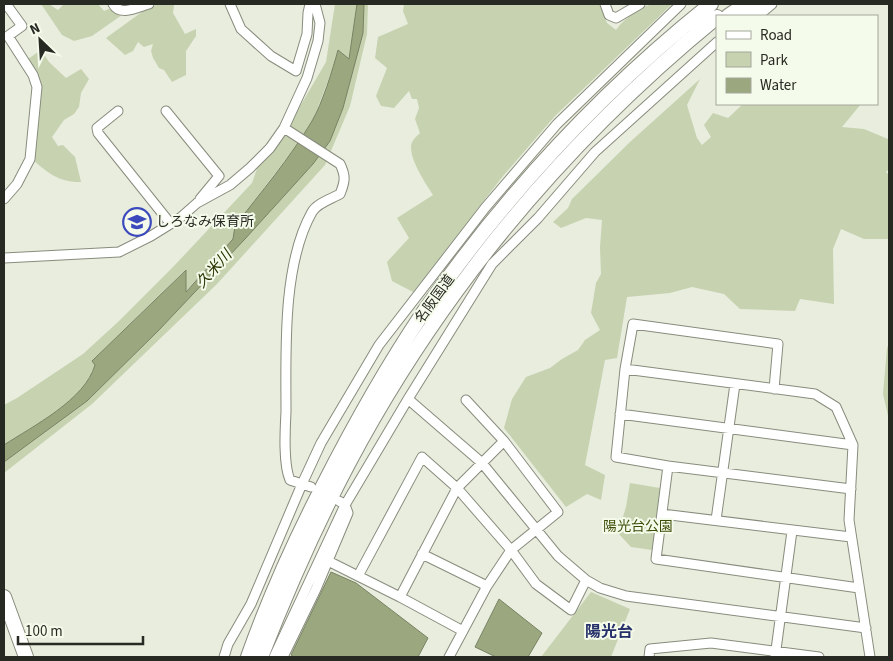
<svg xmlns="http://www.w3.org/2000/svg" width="893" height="661" viewBox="0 0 893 661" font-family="'Source Sans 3','Noto Sans JP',sans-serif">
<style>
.green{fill:#c7d2b0}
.water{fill:#9ba87f;stroke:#788263}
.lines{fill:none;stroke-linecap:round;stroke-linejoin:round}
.minor-casing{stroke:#878c7d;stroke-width:11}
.highway-casing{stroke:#878c7d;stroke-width:16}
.minor{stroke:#fff;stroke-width:9}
.highway{stroke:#fff;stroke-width:14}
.labels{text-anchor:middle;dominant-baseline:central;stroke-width:4;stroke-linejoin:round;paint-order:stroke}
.poi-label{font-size:14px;fill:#272923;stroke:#f5fbeb;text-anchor:start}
.street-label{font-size:14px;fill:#272923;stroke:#f5fbeb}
.park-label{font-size:14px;fill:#3d4c07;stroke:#f5fbeb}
.water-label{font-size:15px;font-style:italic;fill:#293402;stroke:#f5fbeb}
.quarter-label{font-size:16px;font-weight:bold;fill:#253069;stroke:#f5fbeb}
</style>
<rect width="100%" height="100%" fill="#e8edde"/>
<path class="green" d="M41,4H49L58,10L64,4H75L77,5L80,4H98L104,11L111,8L122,15L92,36L74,41L62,35Z
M159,4L174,5L173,13L185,34L196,29V36L186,51V75L172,82L164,70L159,68L153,58L151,51L153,44L144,47L138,42L133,51L125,55L106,38L146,9Z
M335,4H357L349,60L338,50L334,65L313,120L295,147L235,226L233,239L185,292V270L93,360L95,365C85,400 33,426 4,445V405L17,398L83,354L119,321L173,267L252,183L258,166L282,137L326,62Z
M364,4H368L367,34L350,106L325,165L217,284L92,404L4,473V462L87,401L313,164L363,33Z
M404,4H599L607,23L616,30C624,19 641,5 655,4C661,3 666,4 672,4L555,116L503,176L413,292L392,281L387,262L409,238L397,218L433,195C425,182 411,162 411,147C411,141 416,137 420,133L415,119L419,108L417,99H412L409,91L394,108L381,106L376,96L387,68L375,58L378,37L408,24L403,11Z
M41,50L49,62L66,78L81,69L89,79L81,93L79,107L74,114L64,120L52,137L58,146L63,145L75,157L81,182C59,182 49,174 33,160L37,140L38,117L28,59Z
M700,79L687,105L697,138L702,145L711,137L704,125L713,113L728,118L743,104H861L842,127L864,129L888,139L889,169L886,172L889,175V239H864L841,229L833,249L834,304L800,299L795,311L740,309L724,294L692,287L670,293L627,297L617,358L605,360L585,465L605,475L601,500L587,494L566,507L504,428L512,399L526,377L550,368L562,359L578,350L585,340L600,330L591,313L596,283L601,274L600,247L602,220L586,218L561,228L553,222L568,208L572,199L630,142Z
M889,344V420L883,394L887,348Z
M630,483L660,488L652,550L631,547L618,533L626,507Z
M591,592L630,609L611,657H541Z"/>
<path class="water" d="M357,4H364L363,33L343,108L330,141L313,164L245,239L159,330L87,401L4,462V445C33,426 85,400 95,365L92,361L186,270V292L233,239L235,226C261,192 290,158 312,121C322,104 333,69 338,50L349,59Z
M331,572L356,583L428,638L418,657H294L291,655Z
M499,599L542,633L528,657H496L475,647Z"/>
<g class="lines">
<defs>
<path id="minor" d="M113,4C120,17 138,7 149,4
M230,4L241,29L271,56L296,71L307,34L308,13L310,4
M605,4L609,15L616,18L640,4
M745,16L762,4
M758,16L772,4
M118,111L97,128L98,133L170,223
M166,111L219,176L200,199
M284,128L340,164C346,176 345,182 340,194C331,199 317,203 312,212C282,265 286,352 286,412C285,430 283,464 290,480L311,487
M4,199L17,184L30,159L37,87L33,75L8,36L22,26L6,4
M4,258L119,252L151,236L180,218L197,203L230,185L250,168L270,148L284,128L307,78L318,41L320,23L315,4
M625,369L815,394L836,407L853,445L849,520L870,657
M774,389L778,344L633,324L625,369L616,457L668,466L656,559L859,588
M408,399L482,463L558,556L586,580L600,588L626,596L866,628
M620,414L853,445
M668,466L851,489
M662,514L851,537
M716,520L735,384
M422,554L487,586
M332,563L400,597
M358,576L422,457L457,488L511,550L536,584L571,610L586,580
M463,631L400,597L457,488L504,441
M224,657L228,644L251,604L302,484L321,443L379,345L485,208L557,124L681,4
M274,657L345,505L408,399L492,264L538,218L595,152L717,42
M283,657L316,589L348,513L345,505L339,501
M449,657L487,586L511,550L558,512L504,441L466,400
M649,657L650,649L711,643L819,657
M775,657L792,531"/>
<path id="highway" d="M728,16L746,4
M4,597L26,657
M248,657C269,598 294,542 323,486C353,427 386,368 423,313C503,198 601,92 711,4
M261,657C293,575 329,495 373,419C462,265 580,129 717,17"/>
</defs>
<use href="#minor" class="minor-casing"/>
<use href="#highway" class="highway-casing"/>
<use href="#minor" class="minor"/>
<use href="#highway" class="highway"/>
</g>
<defs>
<symbol id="school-ring" viewBox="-11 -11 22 22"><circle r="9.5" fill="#f5fbeb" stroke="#3b49bd" stroke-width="1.5"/><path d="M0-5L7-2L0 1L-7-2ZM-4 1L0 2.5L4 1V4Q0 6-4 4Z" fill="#3b49bd"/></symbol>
</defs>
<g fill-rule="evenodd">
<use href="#school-ring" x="121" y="206" width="32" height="32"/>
</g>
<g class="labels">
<g class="poi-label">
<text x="156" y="222">しろなみ保育所</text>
</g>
<g class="street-label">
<text transform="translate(435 299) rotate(-54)">名阪国道</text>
</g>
<g class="park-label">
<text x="638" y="527">陽光台公園</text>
</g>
<g class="water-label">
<text transform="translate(214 269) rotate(-48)">久米川</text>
</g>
<g class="quarter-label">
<text x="609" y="632">陽光台</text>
</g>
</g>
<rect width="893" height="661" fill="none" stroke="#272923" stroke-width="10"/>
<rect x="716" y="15" width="162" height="90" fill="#f5fbeb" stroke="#a3a79b"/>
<rect x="726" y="31" width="25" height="8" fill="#ffffff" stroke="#a3a79b"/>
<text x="760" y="40" font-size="15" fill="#272923">Road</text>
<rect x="726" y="52" width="25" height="15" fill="#c7d2b0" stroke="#a3a79b"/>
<text x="760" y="65" font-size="15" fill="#272923">Park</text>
<rect x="726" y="78" width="25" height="15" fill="#9ba87f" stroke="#a3a79b"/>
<text x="760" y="90" font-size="15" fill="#272923">Water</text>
<g transform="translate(40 40) rotate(335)" stroke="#f5fbeb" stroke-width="4" paint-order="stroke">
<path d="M0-4L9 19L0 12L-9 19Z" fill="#272923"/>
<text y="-8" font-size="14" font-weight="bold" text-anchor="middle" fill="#272923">N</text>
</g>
<path d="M18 636v8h125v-8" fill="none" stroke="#272923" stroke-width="2.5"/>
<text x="25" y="636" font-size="15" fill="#272923" stroke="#f5fbeb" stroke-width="4" paint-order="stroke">100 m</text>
</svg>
